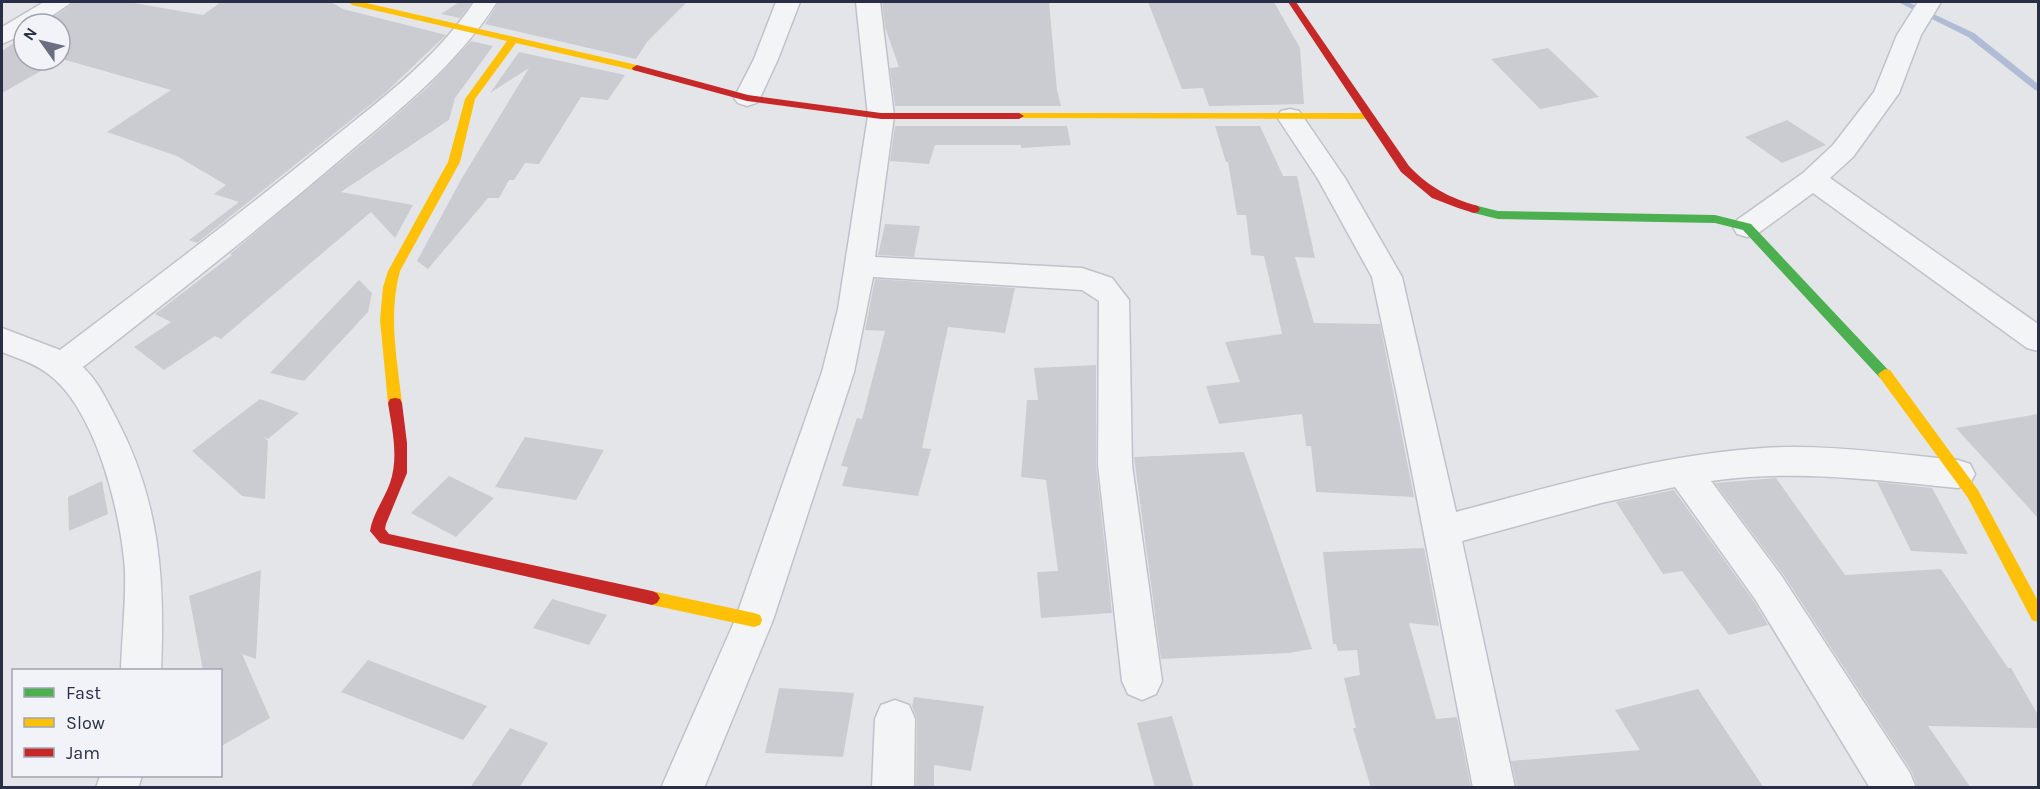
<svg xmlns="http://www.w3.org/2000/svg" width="2040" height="789" viewBox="0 0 2040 789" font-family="Karla,sans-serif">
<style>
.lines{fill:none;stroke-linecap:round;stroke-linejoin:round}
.stream{fill:#b0bcd6;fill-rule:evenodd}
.building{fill:#cbccd2}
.street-casing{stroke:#c1c2c7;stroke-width:3}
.street{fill:#f3f4f6;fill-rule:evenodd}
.fast{fill:#4caf50;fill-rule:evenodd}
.slow{fill:#ffc107;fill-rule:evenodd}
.jam{fill:#c62828;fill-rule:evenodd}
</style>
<rect width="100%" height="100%" fill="#e4e5e9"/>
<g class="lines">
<path class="stream" d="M1898,2H1908L1974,33L2038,84V91L2035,90L1968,37Z"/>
</g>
<path class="building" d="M75,2H128L203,15L221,2H331L343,9L446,35L385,93L197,243L189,240L239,202L214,194L226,185L177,156L107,132L171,90L62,59L2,93V51L24,36V60H60V24H44Z
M459,2H472L460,18L441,14Z
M499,2H687L647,42L636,59L485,24Z
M882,2H1049L1057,90L1061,106H895L890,68L899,67L885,27Z
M1148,2H1274L1300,48L1304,104L1209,106L1203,88L1182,89Z
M471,41L493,46L455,98L449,120L341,192L413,205L395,238L371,212L221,339L215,336L164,370L134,347L171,322L155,314L232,255L230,254L385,125L427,88Z
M1548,48L1599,97L1540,109L1491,59Z
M519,52L625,75L608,100L581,97L539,164L525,163L514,180H509L499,198H488L428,269L417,261L462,178L529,68L490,93Z
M1787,120L1826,145L1782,163L1745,137Z
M895,126H1067L1071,145L1021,148V145H935L929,164L890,161Z
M1215,126H1260L1283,176H1297L1315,258L1295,257L1314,323L1380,324L1414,497L1316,492L1311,446H1306L1302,414L1219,424L1206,386L1240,382L1225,342L1282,334L1264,256L1251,255L1246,215H1237L1228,162H1226Z
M885,224L920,226L914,257L878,255Z
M875,279L1015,288L1005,333L948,327L922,448L931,449L918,496L842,486L848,467L841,466L857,418L862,419L885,331L865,330Z
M359,280L372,293L368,312L304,381L270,373Z
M1096,365V465L1112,613L1041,618L1037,572L1058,571L1046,480L1021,477L1027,400H1038L1034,368Z
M260,399L299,413L268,439L264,437L268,441L265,499L242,496L192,451Z
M2038,414V518L1956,428Z
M525,437L604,450L576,500L495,487Z
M1244,452L1312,649L1289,653L1161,659L1134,457Z
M449,476L494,498L456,537L411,513Z
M1776,478L1845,575L1941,569L2008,668H2011L2038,715V728L1928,726L1971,788H1918L1912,772L1783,574L1715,483Z
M102,481L108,514L69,531L68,497Z
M1877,482L1932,488L1968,554L1911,551Z
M1674,490L1753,600L1768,625L1729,635L1682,571L1663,574L1616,502Z
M1424,548L1439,626L1409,623L1436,719L1457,717L1471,788H1371L1353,728H1356L1344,678L1360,675L1357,650L1338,651L1336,644H1333L1323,552Z
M261,570L256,659L242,654L270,718L220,747V670H203L189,596Z
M552,599L607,615L589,645L533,628Z
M368,660L487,706L463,740L341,692Z
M779,688L854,693L843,757L765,753Z
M1698,689L1764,788H1517L1511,761L1640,750L1615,710Z
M914,697L984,706L971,771L934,765V788H916L917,719L912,706Z
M1172,716L1194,788H1155L1137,723Z
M510,728L548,743L519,788H470Z"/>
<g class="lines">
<defs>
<path id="street" d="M44,2H72L40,24H24V34L2,44V27Z
M474,2H497C456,66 398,111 341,159C257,231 170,299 83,367C97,380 106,399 115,416C160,500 165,578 161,670H121C122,637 126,603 125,570C121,513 96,408 47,373C34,363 17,358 2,352V328L60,350C150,282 240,214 327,143C380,100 435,60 474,2Z
M776,2H800L778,59L760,98L756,103L747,106L738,103L734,98L754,59Z
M856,2H880L894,116L875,257L1082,268L1112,278L1129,300L1132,465L1162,681L1156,694L1142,700L1128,694L1122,681L1098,465L1099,301L1082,290L873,277L854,372L773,620L704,788H661L735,620L822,372L838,309L868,116Z
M1918,2H1941L1921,35L1899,93L1853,157L1830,178L2038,324V351L2027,348L1813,193L1757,234L1747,237L1737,234L1733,227L1737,220L1803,173L1833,145L1874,92L1897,35Z
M1290,109L1299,111L1345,178L1402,277L1456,512C1557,485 1658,455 1763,448C1828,444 1893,454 1958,460L1970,464L1975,474L1970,484L1958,488C1875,480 1794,469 1711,481L1781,575L1910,773L1916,788H1870L1755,599L1675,487L1601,503L1462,541L1515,788H1473L1397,395L1372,277L1318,179L1277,117L1281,111Z
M895,700L909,705L915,719L914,788H872L875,719L881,705Z
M100,776H142L138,788H96Z"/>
</defs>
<use href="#street" class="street-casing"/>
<use href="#street" class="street"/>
<path class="fast" d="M1474,205L1498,211L1715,215L1751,224L1892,374L1885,379L1880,378L1743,230L1715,223L1498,219L1470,212L1468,209L1470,206Z"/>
<path class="slow" d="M348,2H362L637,65L642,68L637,71L516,43L475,99L460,162L400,271C388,315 397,358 402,403L400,407H390L388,403L380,320L383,287L388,271L448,162L465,99L507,41L352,5Z
M1019,113H1370L1375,116L1370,119L1015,118L1014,116Z
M1885,369L1890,370L1978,490L2038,601V622L2032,620L1968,498L1880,378L1878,374Z
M652,591L754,613L760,615L762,620L760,625L754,627L652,605L647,603L644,598L647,593Z"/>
<path class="jam" d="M1288,2H1296L1409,166C1430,188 1450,198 1478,206L1480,209L1478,212L1474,213L1458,208L1432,198L1401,172Z
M637,65L748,95L881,113H1019L1024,116L1019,119H881L747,101L633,70L632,68Z
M395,398L400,399L402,403L407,443V473L386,524L385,529L389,534L652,591L657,593L660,598L657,603L652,605L380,543L370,531C373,513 384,500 390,483C399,457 392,429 388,403L390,399Z"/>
</g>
<rect width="2040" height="789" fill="none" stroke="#282e45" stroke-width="6"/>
<rect x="12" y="669" width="210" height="108" fill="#f2f3f8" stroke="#a1a4b0" stroke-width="1.5"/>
<rect x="24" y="688" width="30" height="9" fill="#4caf50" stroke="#a1a4b0" stroke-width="1.5"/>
<text x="66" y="699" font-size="18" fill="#282e45">Fast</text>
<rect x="24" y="718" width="30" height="9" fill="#ffc107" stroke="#a1a4b0" stroke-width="1.5"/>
<text x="66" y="729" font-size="18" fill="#282e45">Slow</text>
<rect x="24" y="748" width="30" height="9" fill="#c62828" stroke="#a1a4b0" stroke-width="1.5"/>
<text x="66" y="759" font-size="18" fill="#282e45">Jam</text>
<g transform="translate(42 42) rotate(304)"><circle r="28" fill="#f2f3f8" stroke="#a1a4b0" stroke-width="1.5"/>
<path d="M0-4.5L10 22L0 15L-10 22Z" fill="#6a6e7e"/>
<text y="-9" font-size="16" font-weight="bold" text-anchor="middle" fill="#282e45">N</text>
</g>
</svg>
